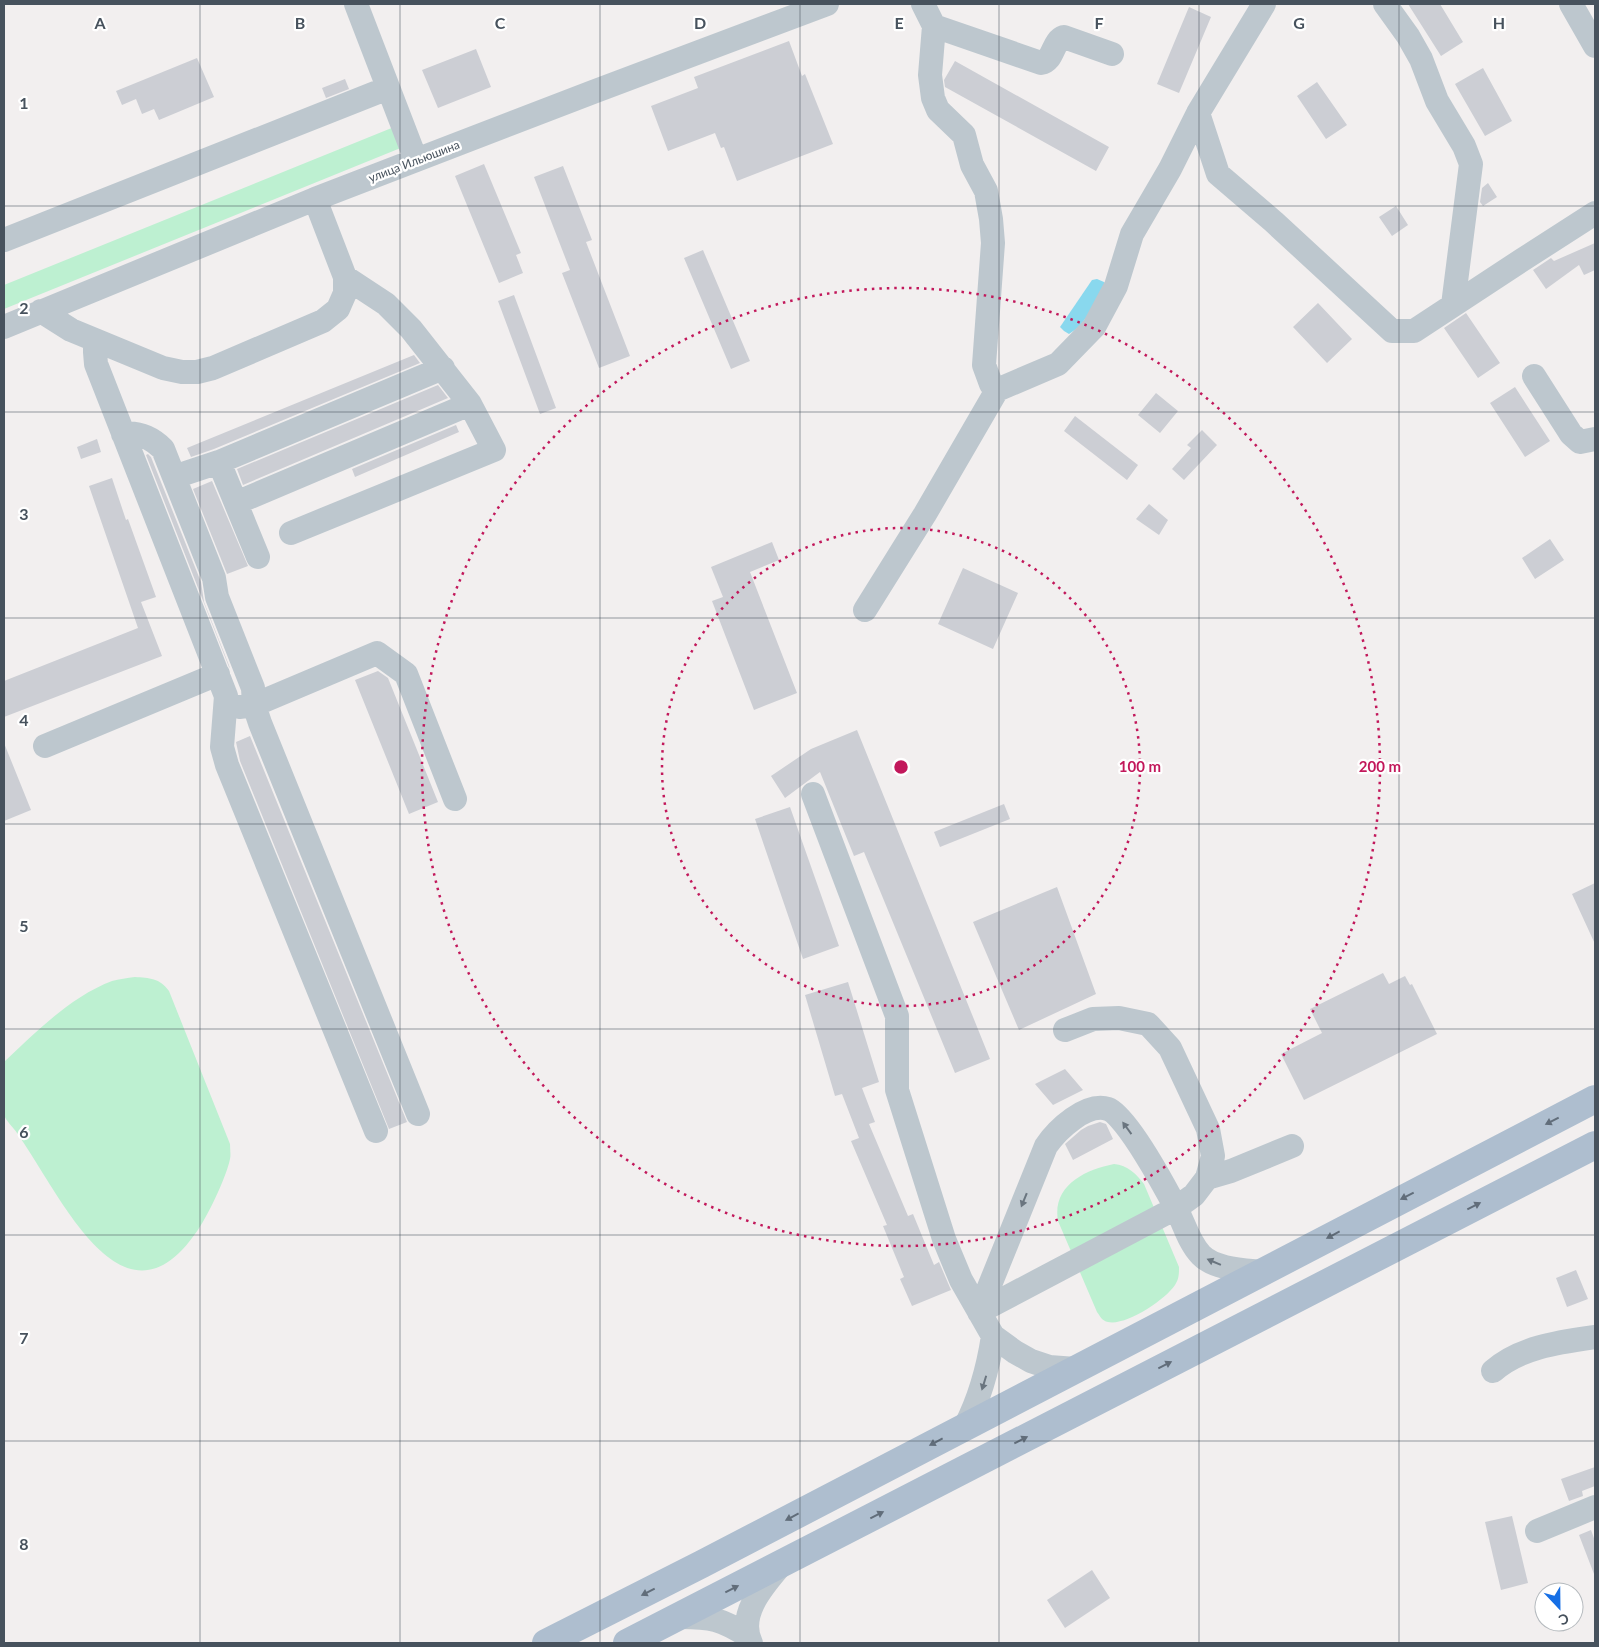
<svg xmlns="http://www.w3.org/2000/svg" width="1599" height="1647" viewBox="0 0 1599 1647" font-family="Lato,sans-serif">
<style>
.green{fill:#bdf0d1}
.water{fill:#89d8ee}
.building{fill:#ccced4}
.lines{fill:none;stroke-linecap:round;stroke-linejoin:round}
.minor{stroke:#bdc7ce;stroke-width:24}
.major{stroke:#aebecf;stroke-width:28}
.oneway{fill:#616d7a}
.oneway2{fill:#6a757f}
.grid{fill:none;stroke:#47525d;stroke-width:1;stroke-opacity:0.55}
.ring{fill:none;stroke:#c2185b;stroke-width:2.5;stroke-dasharray:2.5 5}
.labels{text-anchor:middle;dominant-baseline:central;stroke-width:4.5;stroke-linejoin:round;paint-order:stroke}
.street-label{font-size:12px;fill:#47525d;stroke:#fff}
.grid-label{font-size:16px;text-anchor:middle;font-weight:bold;fill:#47525d;stroke:#fff;stroke-width:4.5;stroke-linejoin:round;paint-order:stroke}
.centre{fill:#c2185b;stroke:#fff;stroke-width:2.5}
.ring-label{font-size:15px;text-anchor:middle;font-weight:bold;fill:#c2185b;stroke:#fff;stroke-width:4.5;stroke-linejoin:round;paint-order:stroke}
</style>
<rect width="100%" height="100%" fill="#f2efef"/>
<path class="green" d="M399,125L408,145L4,309V285Z
M135,977C149,978 160,978 169,991L230,1144C230,1149 231,1155 230,1159C227,1175 210,1211 201,1225C137,1327 81,1234 42,1172C34,1159 26,1146 17,1133C14,1128 6,1121 4,1115C1,1108 4,1072 4,1062C36,1032 70,997 112,981C119,979 127,978 135,977Z
M1114,1164C1128,1165 1136,1174 1144,1184L1179,1267C1179,1274 1179,1279 1175,1285C1165,1300 1126,1326 1108,1322C1102,1321 1100,1316 1097,1312L1058,1221C1052,1186 1084,1170 1114,1164Z"/>
<path class="water" d="M1097,279L1104,282L1107,290L1079,327L1069,334L1064,331L1060,327L1092,280Z"/>
<path class="building" d="M1408,4H1440L1463,42L1441,56Z
M1189,7L1211,17L1179,93L1157,84Z
M789,41L802,76L805,74L833,144L737,181L724,147L721,148L715,133L668,151L651,106L698,88L694,77Z
M476,49L491,87L438,108L422,70Z
M197,58L214,97L159,120L154,109L142,114L136,99L122,105L116,91Z
M955,61L1109,147L1096,171L945,87L944,80Z
M1483,68L1512,121L1485,136L1455,84Z
M345,79L349,89L326,98L322,88Z
M1317,82L1347,125L1326,139L1297,96Z
M484,164L521,253L516,255L523,273L499,283L455,176Z
M563,166L592,240L586,242L630,356L599,368L562,273L570,270L534,177Z
M1488,183L1497,197L1483,206L1480,202L1482,188Z
M1396,206L1408,225L1392,236L1379,217Z
M1595,243V270L1584,275L1579,265L1546,289L1533,270L1551,258L1554,261Z
M703,250L750,361L731,369L684,258Z
M514,295L556,408L540,414L498,301Z
M1318,303L1352,339L1327,363L1293,327Z
M1466,313L1500,363L1478,378L1444,328Z
M414,355L420,363L214,449L191,457L187,448Z
M438,385L448,398L243,485L237,469Z
M1515,387L1550,441L1525,457L1490,403Z
M1156,393L1178,411L1160,433L1138,415Z
M1075,416L1138,465L1127,480L1064,431Z
M456,425L459,432L355,477L352,469Z
M1202,430L1217,445L1184,480L1172,469L1191,448L1187,445Z
M97,439L101,452L81,459L77,447Z
M148,454L151,457L201,582L204,602L230,668L229,667L146,455Z
M112,478L126,520L128,519L156,597L141,602L162,656L4,717V681L138,628L89,486Z
M212,481L248,566L227,574L193,489Z
M1149,504L1168,520L1159,535L1136,519Z
M1550,539L1564,560L1535,579L1522,558Z
M772,542L779,560L750,572L797,693L754,710L712,601L723,597L711,567Z
M963,568L1018,593L993,649L938,624Z
M378,671L388,678L438,802L409,814L355,680Z
M857,730L990,1059L955,1073L864,852L854,856L820,772L785,798L771,776L811,749Z
M250,736L407,1122L389,1129L240,761L236,742Z
M4,743L31,810L4,821Z
M1004,804L1010,819L940,847L934,832Z
M790,807L839,946L803,959L755,819Z
M1595,883V944L1572,894Z
M1057,887L1096,994L1019,1030L973,922Z
M1383,973L1389,984L1405,976L1410,985L1412,984L1437,1034L1304,1100L1281,1054L1322,1033L1310,1009Z
M848,982L879,1082L862,1088L875,1122L869,1124L908,1216L913,1214L934,1265L939,1262L951,1290L912,1306L900,1279L904,1277L883,1226L887,1225L851,1141L859,1138L842,1094L835,1096L805,995Z
M1065,1069L1083,1090L1053,1105L1035,1084Z
M1100,1122L1106,1124L1113,1139L1073,1160L1065,1144L1081,1130L1088,1126Z
M1576,1270L1588,1299L1567,1307L1556,1278Z
M1595,1467V1486L1582,1491L1583,1496L1569,1501L1561,1479Z
M1512,1516L1528,1583L1501,1590L1485,1522Z
M1591,1530L1595,1541L1594,1574L1579,1535Z
M1092,1570L1110,1598L1065,1628L1047,1600Z"/>
<g class="lines">
<path class="minor" d="M356,4L416,160
M923,4L934,26L930,75L933,98L938,110L964,135L972,165L986,191L991,219L993,243L984,365L991,384L997,390
M1385,4L1408,36L1421,59L1437,101L1464,146L1471,164L1453,305
M1571,4L1595,46
M934,26L1041,63C1054,61 1052,41 1064,37L1112,54
M1198,113L1218,174L1274,222L1392,331H1414L1522,260L1595,213
M4,240L388,88
M41,311L71,330L163,368L182,372H197L213,368L323,321L338,309L345,293V277L315,199
M4,327L315,199L593,92L827,4
M95,340V352L96,364L226,696L222,747L227,765L376,1131
M1534,376L1571,434L1580,442L1595,439
M123,434C139,432 152,438 163,449L214,578L217,597L253,688L254,705L260,723L418,1114
M174,477L219,462
M236,503L470,404
M291,533L494,450L470,404L411,329L386,304L345,277
M258,557L219,462L443,368
M865,610L925,514L997,390L1058,364L1094,327L1116,286L1132,234L1170,169L1198,113L1264,4
M239,707L254,705L377,653L406,674L455,799
M45,746L218,674
M813,794L897,1016V1090L944,1239L961,1280L993,1336L1015,1352L1031,1361L1049,1367L1076,1369
M1207,1178L1231,1171L1292,1146
M979,1312L1176,1208L1194,1195L1207,1178L1213,1156L1208,1129L1170,1048L1148,1024L1119,1018L1093,1019L1065,1030
M979,1312L1046,1146C1057,1130 1086,1102 1108,1109C1126,1115 1166,1189 1176,1208C1184,1223 1189,1243 1201,1255C1214,1269 1244,1270 1262,1272
M1493,1371C1520,1347 1560,1342 1595,1337
M965,1427C980,1398 988,1369 993,1336
M1537,1531L1595,1507
M680,1617C712,1617 721,1619 748,1636
M751,1643C737,1615 763,1586 780,1566"/>
<path class="major" d="M546,1643L702,1564L1595,1099
M627,1643L1595,1145"/>
</g>
<defs><path id="oneway-solid" d="M-6-.8H1V-3.2L6.5 0L1 3.2V.8H-6Z" transform="scale(1.25)"/></defs>
<g class="oneway">
<use href="#oneway-solid" transform="translate(1552 1121) rotate(153)"/>
<use href="#oneway-solid" transform="translate(1407 1196) rotate(153)"/>
<use href="#oneway-solid" transform="translate(1474 1206) rotate(-27)"/>
<use href="#oneway-solid" transform="translate(1333 1235) rotate(152)"/>
<use href="#oneway-solid" transform="translate(1165 1365) rotate(-27)"/>
<use href="#oneway-solid" transform="translate(1021 1440) rotate(-27)"/>
<use href="#oneway-solid" transform="translate(936 1442) rotate(152)"/>
<use href="#oneway-solid" transform="translate(877 1515) rotate(-27)"/>
<use href="#oneway-solid" transform="translate(792 1517) rotate(152)"/>
<use href="#oneway-solid" transform="translate(732 1589) rotate(-27)"/>
<use href="#oneway-solid" transform="translate(648 1592) rotate(153)"/>
</g>
<g class="oneway2">
<use href="#oneway-solid" transform="translate(1127 1128) rotate(-126)"/>
<use href="#oneway-solid" transform="translate(1024 1200) rotate(112)"/>
<use href="#oneway-solid" transform="translate(1214 1262) rotate(-157)"/>
<use href="#oneway-solid" transform="translate(984 1383) rotate(107)"/>
</g>
<path class="grid" d="M200,4V1643M400,4V1643M600,4V1643M800,4V1643M999,4V1643M1199,4V1643M1399,4V1643M4,206H1595M4,412H1595M4,618H1595M4,824H1595M4,1029H1595M4,1235H1595M4,1441H1595"/>
<g class="ring">
<circle cx="901" cy="767" r="239"/>
<circle cx="901" cy="767" r="479"/>
</g>
<g class="labels">
<g class="street-label">
<text transform="translate(414 161) rotate(-21)">улица Ильюшина</text>
</g>
</g>
<g class="grid-label">
<text x="100" y="29">A</text>
<text x="300" y="29">B</text>
<text x="500" y="29">C</text>
<text x="700" y="29">D</text>
<text x="899" y="29">E</text>
<text x="1099" y="29">F</text>
<text x="1299" y="29">G</text>
<text x="1499" y="29">H</text>
<text x="24" y="109">1</text>
<text x="24" y="314">2</text>
<text x="24" y="520">3</text>
<text x="24" y="726">4</text>
<text x="24" y="932">5</text>
<text x="24" y="1138">6</text>
<text x="24" y="1344">7</text>
<text x="24" y="1550">8</text>
</g>
<circle cx="901" cy="767" r="8" class="centre"/>
<g class="ring-label">
<text x="1140" y="772">100 m</text>
<text x="1380" y="772">200 m</text>
</g>
<rect width="1599" height="1647" fill="none" stroke="#47525d" stroke-width="10"/>
<g transform="translate(1559 1607) rotate(158)"><circle r="24" fill="#ffffff" stroke="#b5babe"/>
<path d="M0-4L9 19L0 12L-9 19Z" fill="#166fe5"/>
<text y="-8" font-size="14" font-weight="bold" text-anchor="middle" fill="#47525d">С</text>
</g>
</svg>
